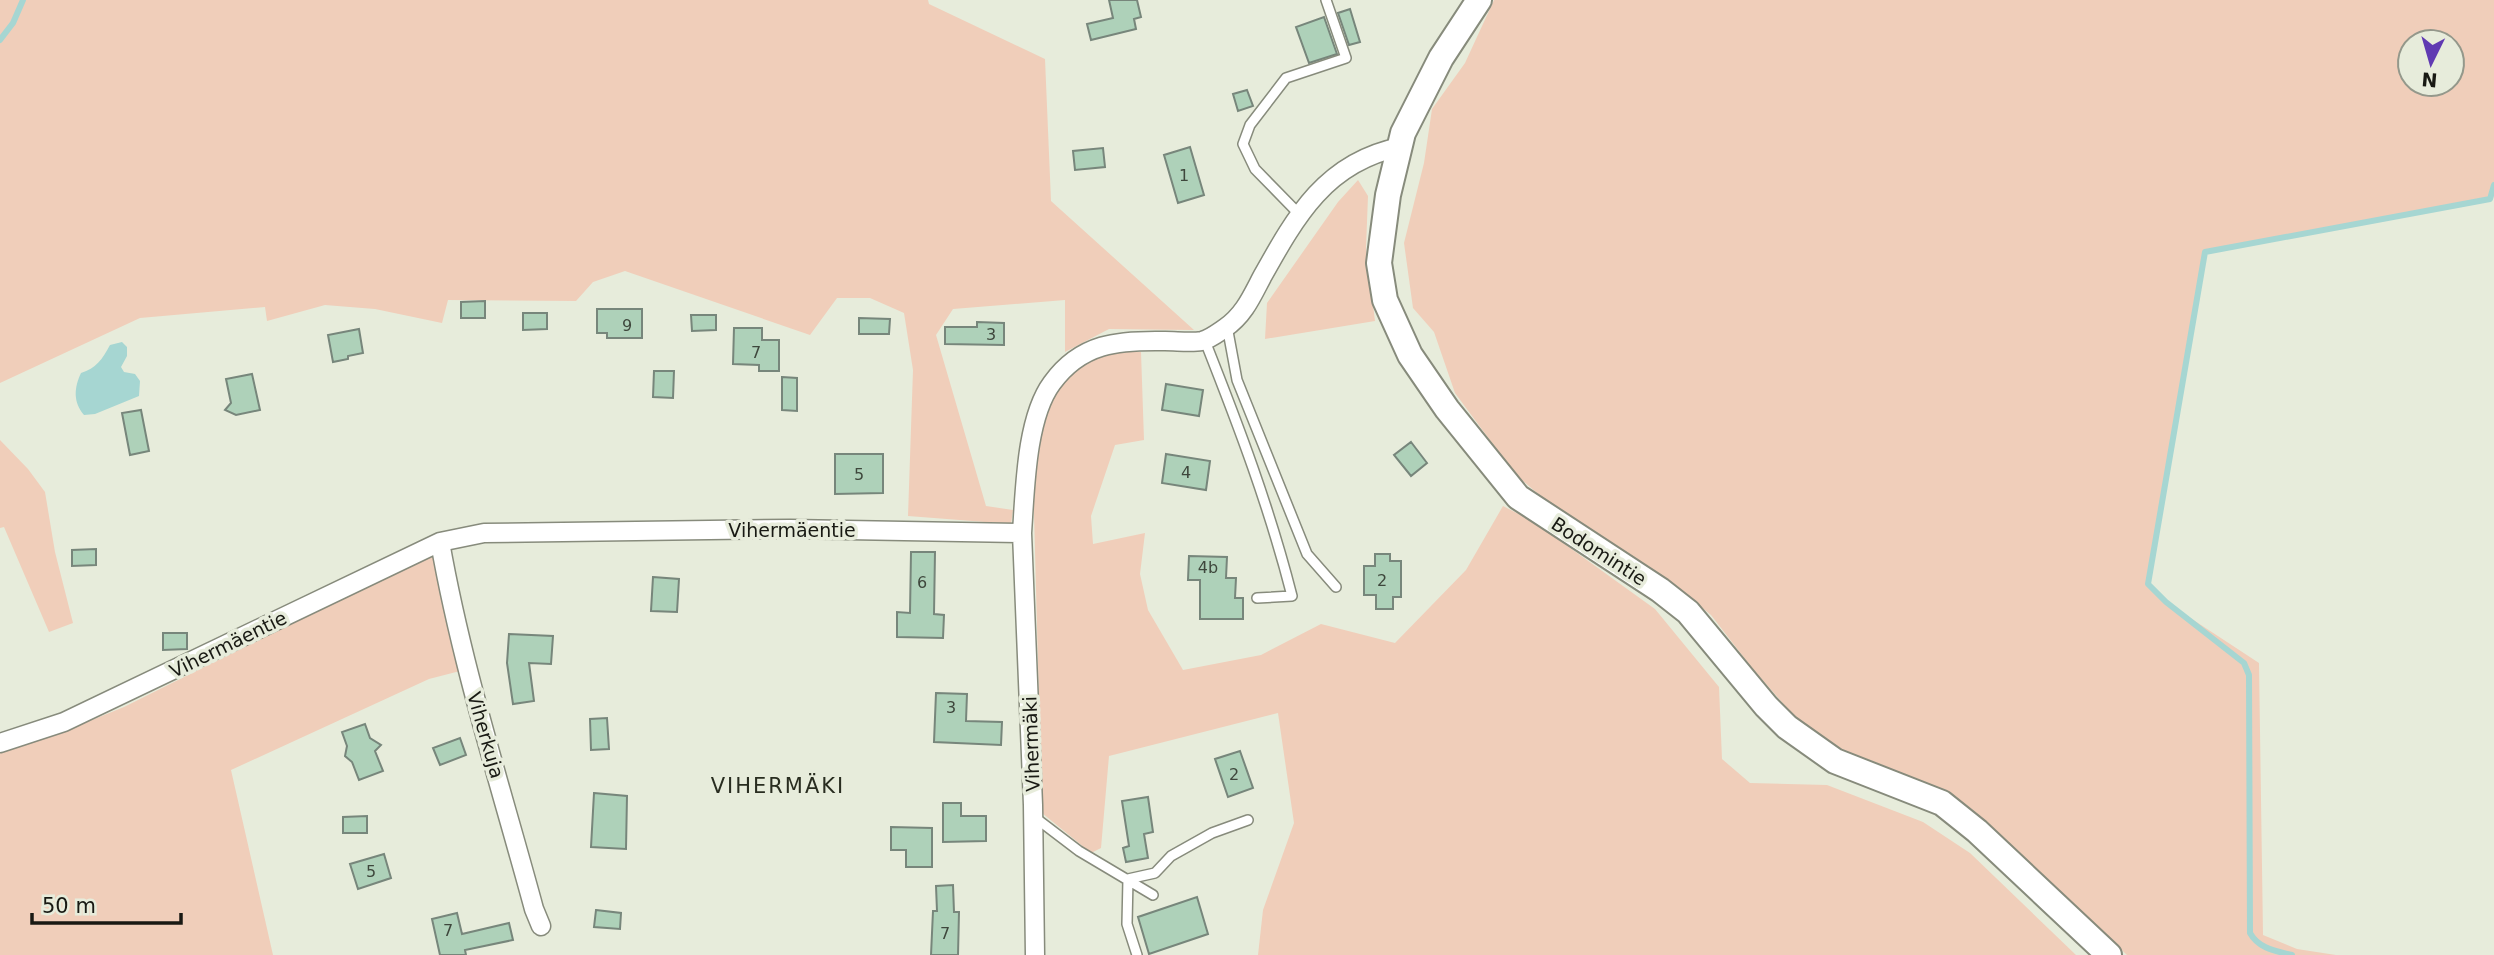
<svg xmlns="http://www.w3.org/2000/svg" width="2494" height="955" viewBox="0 0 2494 955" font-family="'DejaVu Sans',sans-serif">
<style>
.green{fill:#f0ceba;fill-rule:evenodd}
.water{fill:#a6d6d2}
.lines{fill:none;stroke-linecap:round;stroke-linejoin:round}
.stream{stroke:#a6d6d2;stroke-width:6}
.building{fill:#aed1b9;stroke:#77867b;stroke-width:2}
.lane-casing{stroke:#878b7c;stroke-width:12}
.street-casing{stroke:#878b7c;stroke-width:21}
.secondary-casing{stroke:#878b7c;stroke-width:28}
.lane{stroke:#fff;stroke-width:9}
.street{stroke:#fff;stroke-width:18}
.secondary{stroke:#fff;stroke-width:24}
.labels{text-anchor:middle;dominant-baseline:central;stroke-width:7;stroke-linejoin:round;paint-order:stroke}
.number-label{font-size:16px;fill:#3e473c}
.street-label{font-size:19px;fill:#181913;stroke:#e7ecdb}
.neighbourhood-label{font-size:21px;letter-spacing:2px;fill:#292d20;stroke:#e7ecdb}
</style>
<rect width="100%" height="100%" fill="#e7ecdb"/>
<path class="green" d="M0,0H928L929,4L1045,59L1051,201L1194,330L1109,329L1065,352V300L953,309L936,335L986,506L1013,510L1011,524L908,516L913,370L904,313L870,298H837L810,335L625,271L593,282L576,301L448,300L442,323L375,309L325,305L267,321L265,307L140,318L0,383Z
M1494,0H2494V186L2490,199L2205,252L2148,577V584L2166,602L2259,663L2263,935L2297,949L2336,955H2127L1974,811L1949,793L1870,760L1829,746L1794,716L1752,668L1711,615L1663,576L1566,518L1515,474L1455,393L1434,332L1413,308L1404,243L1424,163L1432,109L1465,63ZM2410,42H2452V84H2410Z
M1358,180L1368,196L1366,248L1375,321L1265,339L1267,303L1338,202Z
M1100,351L1141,352L1144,440L1115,445L1091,516L1093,544L1145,533L1140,574L1148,610L1183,670L1261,655L1321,624L1395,643L1466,570L1503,506L1534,522L1655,609L1719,687L1722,759L1750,783L1827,785L1923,822L1970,853L2076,955H1258L1263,910L1294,823L1278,713L1109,756L1101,848L1091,853L1042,813L1033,476L1045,418L1055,393L1075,367Z
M0,440L28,469L45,492L55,552L73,623L49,632L4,527L0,528Z
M432,553L460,671L429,679L231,770L273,955H0V752L55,735L124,707Z"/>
<path class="water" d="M122,342L127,347V356L121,367L124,372L135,374L140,381L139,396L95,414L84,415C73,402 74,388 81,373C96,368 102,360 110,345Z"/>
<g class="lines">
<path class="stream" d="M0,40L13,23L23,0
M2292,955C2276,951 2259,949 2250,933L2249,675L2244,663L2166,602L2148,584L2205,252L2490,199L2494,185"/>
</g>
<path class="building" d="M1109,0H1137L1141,17L1134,19L1136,29L1091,40L1087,24L1113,18Z
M1350,9L1360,42L1349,45L1338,13Z
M1324,17L1337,54L1309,63L1296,27Z
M1247,90L1253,106L1238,111L1233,94Z
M1190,147L1204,195L1178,203L1164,155Z
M1103,148L1105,167L1075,170L1073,151Z
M485,301V318H461V302Z
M597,309H642V338H607V333H597Z
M523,313H547V329L523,330Z
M691,315H716V330L692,331Z
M859,318L890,319L889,334H859Z
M977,322L1004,323V345L945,344V327H977Z
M734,328H762V340H779V371H759V365L733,364Z
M359,329L363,353L348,356V359L333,362L328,335Z
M654,371H674L673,398L653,397Z
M252,374L260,410L236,415L225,410L231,403L226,379Z
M782,377L797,378V411L782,410Z
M1166,384L1203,390L1199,416L1162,410Z
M141,410L149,451L130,455L122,413Z
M1411,442L1427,463L1411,476L1394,455Z
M835,454H883V493L835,494Z
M1166,454L1210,461L1206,490L1162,483Z
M96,549V565L72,566V550Z
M911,552H935L934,614L944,615L943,638L897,637V612L910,613Z
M1375,554H1390V561H1401V597H1393V609H1376V595H1364V566H1375Z
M1189,556L1227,557L1226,578H1236L1235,598H1243V619H1200V580H1188Z
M653,577L679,579L677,612L651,611Z
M163,633H187V649L163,650Z
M509,634L553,636L551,664L529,663L534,701L513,704L507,663Z
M936,693L967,694L966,721L1002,722L1001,745L934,742Z
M607,718L609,749L591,750L590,719Z
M365,724L370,738L381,745L375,751L383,771L359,780L352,762L345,756L347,746L342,732Z
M460,738L466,755L440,765L433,748Z
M1240,751L1253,788L1228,797L1215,759Z
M594,793L627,796L626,849L591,847Z
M1148,797L1153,832L1144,834L1148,858L1126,862L1123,848L1129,846L1122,801Z
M943,803H961V816H986V841L943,842Z
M367,816V833H343V817Z
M891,827L932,828V867H906V850H891Z
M384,854L391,878L358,889L350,864Z
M953,885L954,912H959L958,955H931L933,911H937L936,886Z
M1197,897L1208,934L1149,954L1138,917Z
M596,910L621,913L620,929L594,927Z
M457,913L462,934L509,923L513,940L465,950L466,955H440L432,919Z"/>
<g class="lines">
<defs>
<path id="lane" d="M1299,214L1255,169L1243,144L1250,125L1286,78L1346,58L1326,0
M1227,326L1237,380L1307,554L1336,587
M1205,341C1239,427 1269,506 1292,596L1257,598
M1033,816L1079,851L1153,895
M1137,955L1127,924L1128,879L1155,873L1171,856L1212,833L1248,820"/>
<path id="street" d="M1022,533L1033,805L1035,955
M440,542C462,667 501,787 534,909L541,926
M0,743L64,722L440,542L484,533L790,529L1022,533C1025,490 1026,418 1052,383C1081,343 1118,340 1165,341C1177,341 1191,343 1202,341C1210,339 1219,332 1225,328C1244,315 1252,296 1262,277C1296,216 1326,162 1400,147"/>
<path id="secondary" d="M1479,0L1441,58L1403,133L1388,195L1379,263L1385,300L1410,355L1447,409L1518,497L1660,590L1688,612L1766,706L1787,727L1835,761L1942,803L1977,831L2109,955"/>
</defs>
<use href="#lane" class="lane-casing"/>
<use href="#street" class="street-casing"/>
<use href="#secondary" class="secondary-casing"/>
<use href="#lane" class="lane"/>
<use href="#street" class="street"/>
<use href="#secondary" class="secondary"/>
</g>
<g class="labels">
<g class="number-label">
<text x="1184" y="175">1</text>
<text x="627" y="325">9</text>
<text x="991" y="334">3</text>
<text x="756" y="352">7</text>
<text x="1186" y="472">4</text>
<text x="859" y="474">5</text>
<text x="1208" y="567">4b</text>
<text x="1382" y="580">2</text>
<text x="922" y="582">6</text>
<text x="951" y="707">3</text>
<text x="1234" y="774">2</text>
<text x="371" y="871">5</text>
<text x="448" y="930">7</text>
<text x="945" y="933">7</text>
</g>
<g class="street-label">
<text x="792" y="530">Vihermäentie</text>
<text transform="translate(1599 551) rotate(33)">Bodomintie</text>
<text transform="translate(228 644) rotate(-26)">Vihermäentie</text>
<text transform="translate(486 735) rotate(74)">Viherkuja</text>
<text transform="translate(1031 744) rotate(-92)">Vihermäki</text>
</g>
<g class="neighbourhood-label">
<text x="778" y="786">VIHERMÄKI</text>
</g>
</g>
<g transform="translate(2431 63) rotate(185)"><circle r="33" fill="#e7ecdb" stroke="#94988b" stroke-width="2"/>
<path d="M0-5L12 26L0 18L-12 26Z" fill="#603ab2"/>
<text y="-10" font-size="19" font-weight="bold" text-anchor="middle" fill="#181913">N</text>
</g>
<path d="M32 913v10h149v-10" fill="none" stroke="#181913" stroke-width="3.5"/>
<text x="42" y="913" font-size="21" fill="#181913" stroke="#e7ecdb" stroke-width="5" paint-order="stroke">50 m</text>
</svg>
